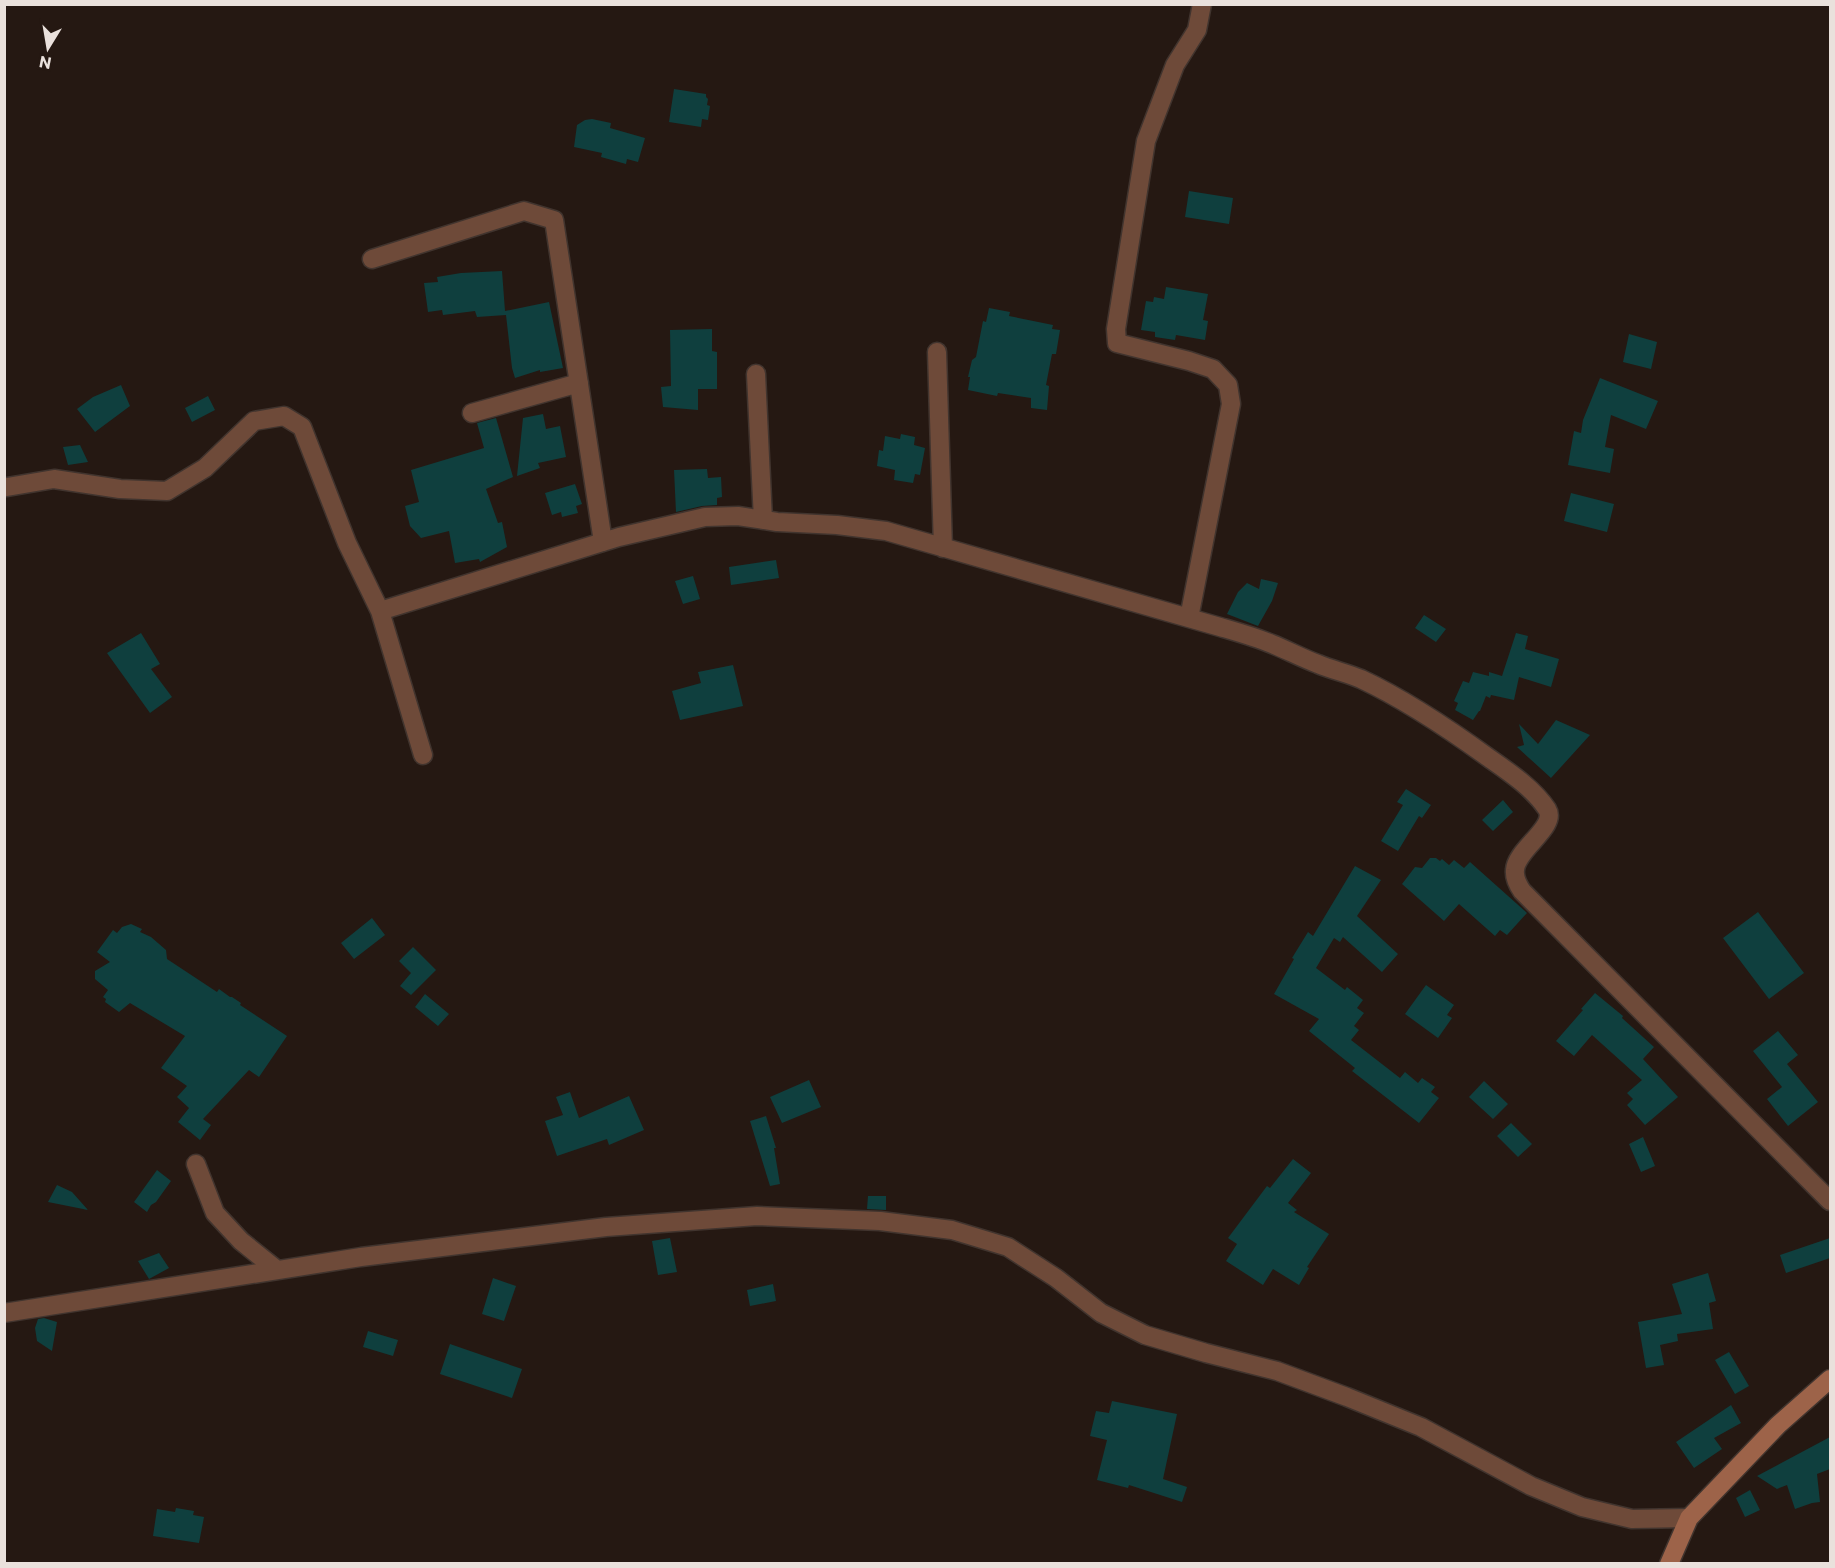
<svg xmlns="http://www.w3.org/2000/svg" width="1835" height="1568" viewBox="0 0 1835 1568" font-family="Commissioner,sans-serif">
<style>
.building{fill:#0f3f3e}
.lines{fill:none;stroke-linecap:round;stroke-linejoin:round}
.street-casing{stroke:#41342e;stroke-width:21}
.secondary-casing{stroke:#41342e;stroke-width:21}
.street{stroke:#6e4a39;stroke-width:18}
.secondary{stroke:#9d6349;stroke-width:18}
</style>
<rect width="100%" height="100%" fill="#251812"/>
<path class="building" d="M674,89L706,94V97L708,99L707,105L710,106L708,120L702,119L701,127L669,122Z
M592,119L611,123L610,128L645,138L638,162L627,159L626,164L601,157L602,153L574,147L577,125L585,120Z
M1189,191L1233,198L1229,224L1185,217Z
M502,271L505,311L549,302L563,368L540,372V370L515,378L512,368L506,315L477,317L475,311L443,315L442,310L428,312L424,283L438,282L437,277L461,273Z
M1166,287L1208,294L1203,320L1208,321L1205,340L1176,335L1175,340L1155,337V332L1141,330L1146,301L1153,302L1154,297L1164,299Z
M989,308L1010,312L1009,316L1053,325L1052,329L1060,330L1056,354H1052L1046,385L1049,386L1047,410L1031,408V398L998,393L997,396L968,390L970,377H968L972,360L976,357L983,321L986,322Z
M712,329V351L717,352V389H698V410L663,407L661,387L671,386L670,330Z
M1629,334L1657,342L1651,369L1623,362Z
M1600,378L1658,401L1646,429L1611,415L1605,447L1614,449L1610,473L1568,465L1574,431L1581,433L1583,420Z
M121,385L130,406L95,432L77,409L93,397Z
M208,396L215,410L192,422L185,408Z
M543,414L546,429L560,426L566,457L538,463L540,468L517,476L523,418Z
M496,418L513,477L486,489L498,523L502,522L507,547L480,562L479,559L455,563L449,531L421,538L410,526L405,506L419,502L411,470L484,448L477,423Z
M901,434L915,437L914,445L925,448L920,475L915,474L913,483L894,480L895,470L877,466L879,450L883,451L885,436L900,439Z
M80,445L88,462L68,465L63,447Z
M707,469L708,478L721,477L722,497L717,498V505L702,506L676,512L674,470Z
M575,484L582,504L576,506L578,513L562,517L561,512L552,515L545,493Z
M1571,493L1614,504L1607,532L1564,521Z
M776,560L779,578L731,585L729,567Z
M693,576L700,599L683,604L675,581Z
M1261,579L1278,583L1272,601L1258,626L1227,614L1238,592L1247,583L1259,589Z
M1424,615L1446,629L1436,642L1415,628Z
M141,633L160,664L151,669L172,697L150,713L107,653Z
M1516,633L1528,636L1525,649L1559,659L1551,687L1519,677L1514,700L1491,695L1490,698L1486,696L1480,711H1479L1473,720L1455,710L1458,703L1454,701L1463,681L1469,683L1473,672L1489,676V672L1502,676Z
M733,665L743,706L680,720L672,691L701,683L698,672Z
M1556,720L1590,735L1551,778L1517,747L1524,745L1519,724L1538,744Z
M1406,789L1431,805L1422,818L1419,816L1398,851L1381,841L1403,805L1397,802Z
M1503,800L1513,812L1493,831L1482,820Z
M1430,858H1436L1440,861L1442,859L1449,865L1454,860L1464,868L1470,862L1527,913L1507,935L1500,930L1495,936L1459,904L1444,921L1402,884L1415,867L1422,868Z
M1355,866L1381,880L1357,916L1398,954L1382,972L1343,937L1340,942L1334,938L1316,968L1345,990L1347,987L1363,1000L1357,1008L1364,1013L1354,1026L1359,1030L1351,1040L1400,1078L1405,1072L1418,1083L1422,1078L1435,1087L1431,1092L1439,1098L1419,1123L1352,1071L1355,1068L1309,1031L1319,1019L1274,994L1294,959L1292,958L1308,932L1313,936Z
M1758,912L1804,973L1769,999L1723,938Z
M372,918L385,935L354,959L341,943Z
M131,924L142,929L140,932L151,937L166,950L167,959L217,992L219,989L230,997H232L241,1003L240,1005L287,1036L259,1077L249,1070L203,1119L211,1125L200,1140L178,1122L189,1108L177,1097L187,1086L161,1068L185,1036L130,1003L119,1012L105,1002L106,999L103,997L108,990L95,979V971L110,962L97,952L113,930L117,933L122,927Z
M413,947L436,970L411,995L400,986L411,973L399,961Z
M1426,985L1454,1005L1447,1015L1452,1018L1438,1038L1405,1014Z
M1595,993L1623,1016L1622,1018L1654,1047L1643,1059L1678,1097L1645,1125L1627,1105L1633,1099L1627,1093L1642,1080L1592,1035L1574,1056L1556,1041L1583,1010L1581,1009Z
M425,994L449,1014L438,1026L415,1007Z
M1778,1031L1798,1055L1787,1064L1818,1102L1788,1126L1767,1099L1782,1087L1753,1051Z
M809,1080L821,1107L782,1123L770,1097Z
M1484,1081L1508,1104L1493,1119L1469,1097Z
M570,1092L579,1118L629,1096L644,1130L609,1145L607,1139L557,1156L545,1121L563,1115L556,1097Z
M766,1116L776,1148H774L780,1184L770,1186L750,1121Z
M1511,1123L1532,1144L1518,1157L1497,1136Z
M1643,1137L1655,1166L1641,1172L1629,1144Z
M1293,1159L1311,1173L1288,1203L1297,1210L1294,1212L1329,1234L1307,1267L1309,1268L1299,1285L1273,1269L1263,1285L1226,1261L1237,1244L1228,1238L1267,1186L1270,1188Z
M157,1170L171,1181L156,1202L151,1205L147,1212L134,1202Z
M57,1185L72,1192L88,1210L48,1202Z
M868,1196H886V1210L867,1209Z
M670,1238L677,1272L658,1275L652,1241Z
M1830,1238V1258L1786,1273L1780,1255Z
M159,1253L169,1268L149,1279L138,1261Z
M1708,1273L1716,1301L1709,1303L1713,1329L1677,1334L1678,1341L1660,1345L1664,1365L1646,1368L1638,1322L1682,1314L1672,1284Z
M493,1278L516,1286L504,1321L482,1314Z
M773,1284L776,1301L750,1306L747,1290Z
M44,1318L57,1322L52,1351L37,1341L35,1328L38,1319Z
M368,1331L398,1340L393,1356L363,1347Z
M450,1344L522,1369L512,1398L440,1374Z
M1729,1352L1749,1386L1735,1394L1715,1360Z
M1112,1401L1177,1414L1163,1479L1187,1487L1182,1502L1129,1485L1128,1488L1097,1480L1107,1440L1090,1436L1096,1411L1109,1413Z
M1731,1405L1741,1423L1714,1438L1722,1449L1694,1468L1676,1442Z
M1830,1437V1469L1817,1474L1820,1502L1812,1503L1795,1509L1787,1485L1777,1489L1757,1476Z
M1750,1490L1760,1510L1745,1517L1736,1498Z
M176,1508L194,1511L193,1515L204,1517L199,1543L153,1536L157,1509L175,1512Z"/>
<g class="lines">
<defs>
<path id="street" d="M372,259L524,211L554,220L603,542
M937,352L943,548
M756,374L763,520
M472,413L579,383
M7,487L54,479L120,489L167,491L205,468L254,421L284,416L302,427L347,543L380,611L423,755
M380,611L619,537L705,517L738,516L777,522L837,525L886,531L1220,627C1237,632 1255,637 1272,644C1287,650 1302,658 1318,664C1332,670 1347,673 1361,679C1406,700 1449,729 1489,758C1509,772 1533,788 1547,809C1558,827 1516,849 1515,870C1514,878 1518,885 1522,891L1830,1201
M1189,618L1231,404L1228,385L1213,369L1189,361L1117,343L1116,329L1146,141L1175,65L1197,30L1202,4
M196,1164L215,1213L241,1241L277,1270
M4,1313L361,1257L606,1227L757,1216L880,1221L952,1230L1008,1247L1056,1278L1101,1313L1145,1335L1206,1353L1277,1371L1347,1397L1421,1427L1531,1486L1582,1507L1632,1519L1689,1518"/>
<path id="secondary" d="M1669,1564L1689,1518L1778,1425L1830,1379"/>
</defs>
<use href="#street" class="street-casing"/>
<use href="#secondary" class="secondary-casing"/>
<use href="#street" class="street"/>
<use href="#secondary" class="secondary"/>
</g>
<rect width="1835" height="1568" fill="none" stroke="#eae1dc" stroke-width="12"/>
<g transform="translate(48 48) rotate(191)" stroke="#251812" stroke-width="4.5" paint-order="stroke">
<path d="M0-4.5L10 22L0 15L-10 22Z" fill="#eae1dc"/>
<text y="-9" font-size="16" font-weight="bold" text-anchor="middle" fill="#eae1dc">N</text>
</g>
</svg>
